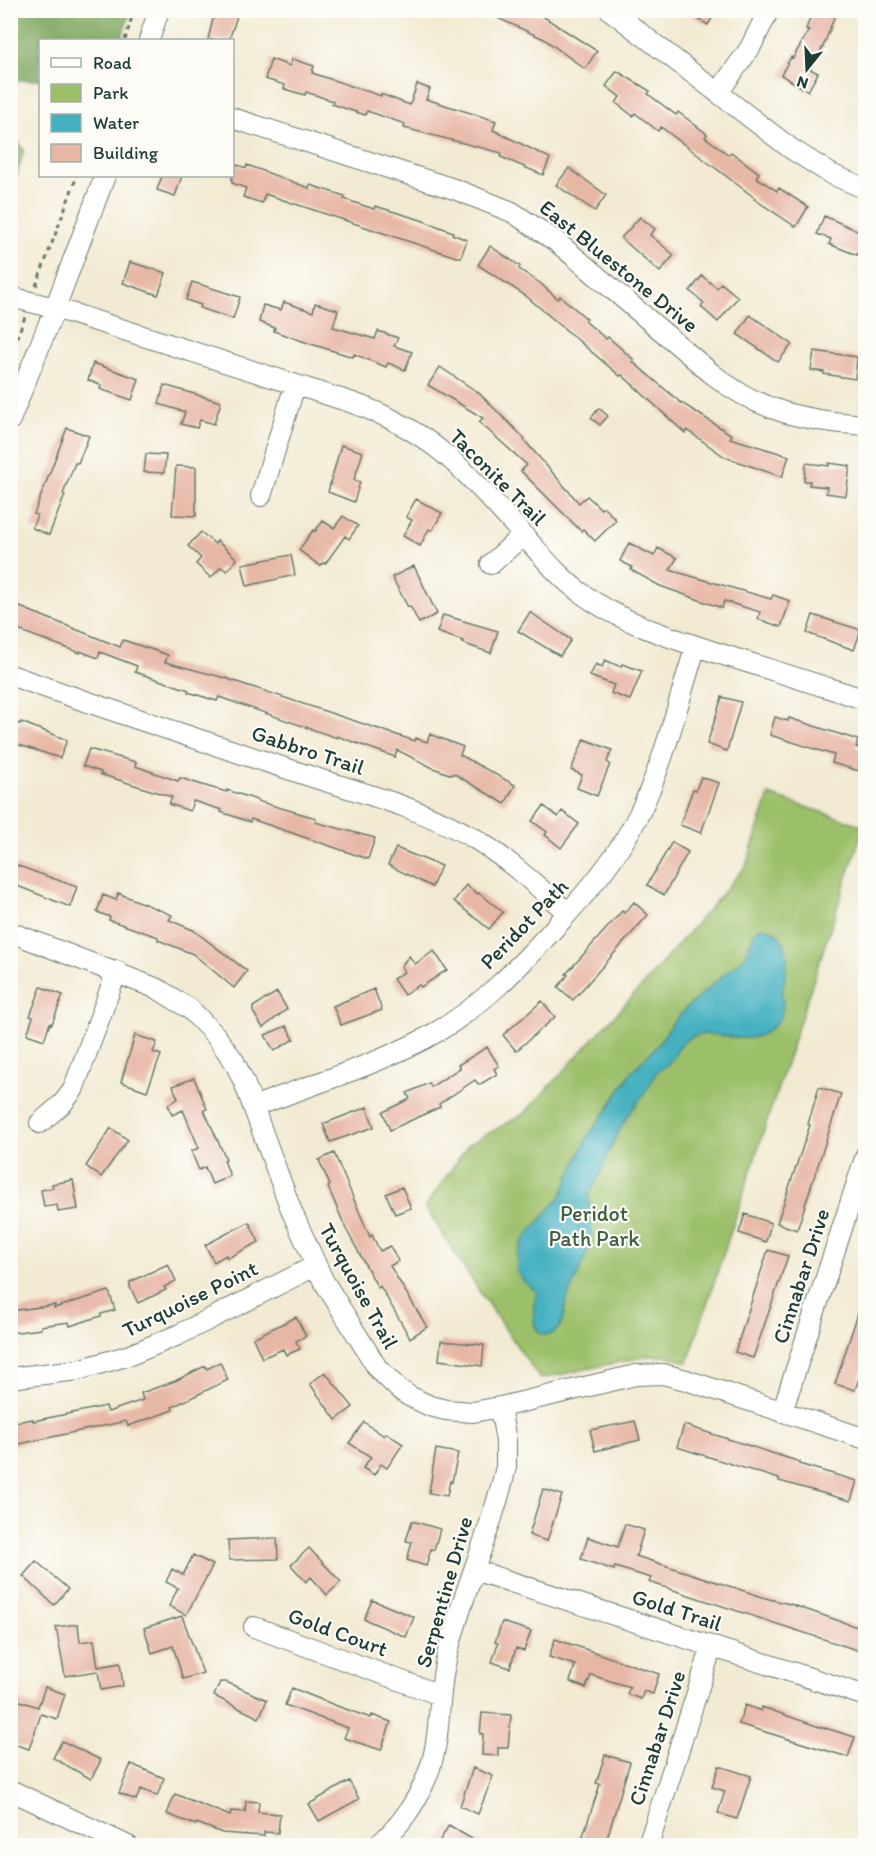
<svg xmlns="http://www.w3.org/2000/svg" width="876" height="1856" viewBox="0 0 876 1856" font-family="Itim,sans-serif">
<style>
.green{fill:#9cc06a;stroke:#5e7e4f;stroke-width:1.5}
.forest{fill:#7da65e;stroke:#4e7249;stroke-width:1.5}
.water{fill:#44b1c1;stroke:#32777a;stroke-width:1.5}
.building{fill:#e7b7a6}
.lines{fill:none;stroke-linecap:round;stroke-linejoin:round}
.minor-casing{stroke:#697a6b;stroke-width:22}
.path{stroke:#697a6b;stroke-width:3;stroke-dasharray:4.5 4.5;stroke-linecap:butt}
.minor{stroke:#fff;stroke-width:20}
.labels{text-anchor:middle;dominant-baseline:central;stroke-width:4.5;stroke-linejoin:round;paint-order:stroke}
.street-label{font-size:22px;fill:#1f3d34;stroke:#fdfcf7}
.park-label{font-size:22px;fill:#3e5e42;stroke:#fdfcf7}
</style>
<rect width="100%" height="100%" fill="#fdfcf7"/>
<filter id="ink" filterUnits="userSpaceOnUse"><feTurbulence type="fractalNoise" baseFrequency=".0167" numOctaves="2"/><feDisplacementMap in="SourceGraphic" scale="12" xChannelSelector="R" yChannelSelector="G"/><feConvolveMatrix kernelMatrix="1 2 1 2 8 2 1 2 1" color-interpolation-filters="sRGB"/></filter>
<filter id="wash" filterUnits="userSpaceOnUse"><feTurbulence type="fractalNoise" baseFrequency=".008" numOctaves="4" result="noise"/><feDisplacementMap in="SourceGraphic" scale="24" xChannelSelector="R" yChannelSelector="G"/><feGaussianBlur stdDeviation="1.35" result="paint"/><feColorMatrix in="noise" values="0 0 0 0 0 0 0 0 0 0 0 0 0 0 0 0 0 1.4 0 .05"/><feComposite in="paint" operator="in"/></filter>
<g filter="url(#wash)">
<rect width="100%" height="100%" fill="#f2ead2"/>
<path class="green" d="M769,795L864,826L688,1362L665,1356H648L540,1379L485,1300L425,1207L469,1144L524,1114L643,985L746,866Z"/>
<path class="forest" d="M11,10H131V11L121,40H40V80H11Z
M11,131L24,150L16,178L11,187Z"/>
<path class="water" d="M762,927C777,929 786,940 787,955C787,967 785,979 782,991C781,996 783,1000 783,1005C782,1026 761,1040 741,1038C726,1037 705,1031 691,1037C678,1043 676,1056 667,1065C664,1068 659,1070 656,1072C654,1084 630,1110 624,1122C612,1142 606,1160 597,1180C595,1186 589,1190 589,1197C589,1210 593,1224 591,1238C588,1259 573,1281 566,1302C564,1309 565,1317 561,1324C559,1329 553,1335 547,1335C529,1336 533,1302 537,1292L523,1281L517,1272V1255L524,1239L561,1196L588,1136L608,1109L632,1071L657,1046L671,1025L686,1008L745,956L755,931Z"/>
<g id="blocks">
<path class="building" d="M215,10H239L229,40H208Z
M480,10H533L597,51L585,69L544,39Z
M683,10H717L708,25Z
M813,10H837L823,47L810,69L818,73L808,91L781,75L791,57L793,58L809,30L806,29Z
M271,59L290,66L292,59L314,66L312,73L381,96V94L410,105L417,84L430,89L426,99L496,121L493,130L550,158L543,175L501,157L502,153L404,128L405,124L367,111L365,115L332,104L333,101L306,92L305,95L284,89L285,85L265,79Z
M617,71L650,91L648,94L676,115L678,112L707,134L705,137L729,155L731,152L759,173L756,177L777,191L779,188L808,207L796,227L754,199L755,198L661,127L658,131L635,113L633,116L616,103L620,97L606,86Z
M232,163L246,168L247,165L309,188L310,185L345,196L344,199L374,209L375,206L421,220L453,232L452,234L467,240L461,257H456L265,194L262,203L243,197L246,188L232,183Z
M569,168L606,195L595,211L556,185Z
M162,176H182L175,196L157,190Z
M824,216L865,234L857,255L829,244L831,239L817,234Z
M640,217L655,229L650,235L674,255L660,272L621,238Z
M490,246L520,266L519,269L540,283L558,299L560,296L587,319L585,321L606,339L608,337L634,360L633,362L680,402L732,435L730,438L789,456L782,477L725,457L687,430L685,433L622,375L620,376L526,296L478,265Z
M130,262L166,273L158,295L123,283Z
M702,276L717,288L721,283L738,297L718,322L701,307L704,303L690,291Z
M192,282L240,297L233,319L200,308L201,305L186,300Z
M284,302L313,312L315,303L338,310L333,327L375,339L378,331L398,338L394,346L412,352L405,370L388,363L386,367L354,354L353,357L308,343L274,331L275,328L259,322L263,305L281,310Z
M750,315L792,344L778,362L737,334Z
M814,351L857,357L855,379L824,374V372L811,370Z
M93,363L139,379L132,400L100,389L101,385L88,380Z
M440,367L479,393L525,439L524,440L579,503L587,496L601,509L604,507L616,520L595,541L583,529L581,531L521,471L527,465L479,422L483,418L428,385Z
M164,385L221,402L214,424L200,420L197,428L181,424L185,412L159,404Z
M599,408L608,416L600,425L591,418Z
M67,428L89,436L78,463H75L63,494L65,495L49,535L32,528L37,515L34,514Z
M341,445L363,452L354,480L360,482L354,502L328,492Z
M146,454L166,455L164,473L144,472Z
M806,463L829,466V463L850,466L846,496L826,493L827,487L809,485L810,481H804Z
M176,466L196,467V516L172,515Z
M416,499L442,513L432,531L429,529L420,546L403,536L412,520L406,517Z
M343,516L358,526L349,539L345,536L325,564L323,563L320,566L299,550L313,530L315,531L323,521L334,528Z
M201,532L215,544L217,541L237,559L227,571L221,567L211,578L196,564L201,558L188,546Z
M629,543L654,556L658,548L677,558L670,570L771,599L773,595L790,601L781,627L758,619L760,612L724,601L722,608L660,586L631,570L632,567L620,561Z
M291,555L295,575L247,586L242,564Z
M414,566L437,614L419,623L410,606L408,607L392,577Z
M10,603L120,647L123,640L168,655L165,662L225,678L415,741L416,738L427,742L430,734L463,747L460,755L515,785L505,804L453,773L452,775L433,768L397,750L395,757L337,736V738L219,697L217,701L188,692L189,690L135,672L137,666L100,652L98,658L80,651V653L10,627Z
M530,612L571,640L560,656L518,631Z
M443,615L498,631L491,653L462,643L463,641L437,632Z
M813,615L861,630L854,650L807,633Z
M605,660L621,667L622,664L642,671L630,700L611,693L614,685L590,676L596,664L602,667Z
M722,697L741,702L727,751L707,744Z
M775,717L788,721L789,718L858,740L856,747L866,750V773L832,763L834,755L770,735Z
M10,721L20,724L21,722L67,740L60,758L10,742Z
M584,739L612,750L607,762L610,764L597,796L577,788L582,775L571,770Z
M89,749L136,762L135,766L178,781L180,778L209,787L227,792V790L257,800V801L316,818L315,822L375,838L368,859L251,819L250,822L221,812L222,810L193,801L190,811L169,804L172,797L100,774L101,772L83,766Z
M701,777L719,783L701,833L680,825L693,789L696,790Z
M544,806L558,817L562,811L579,824L561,848L545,835L547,832L532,821Z
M672,842L688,852L664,895L647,885Z
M396,848L441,866L432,887L388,865Z
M10,863L77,887L70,907L10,883Z
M466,885L478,894L479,893L503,912L489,929L454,901Z
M118,893L172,915L169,920L193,930L247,971L234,988L193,954L158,940V937L109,920L110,917L97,912L103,895L116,900Z
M634,902L648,915L573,1000L558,987L568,975L566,974L622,911L624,913Z
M434,951L447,970L421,987L419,985L404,995L393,979L404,972L401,966L409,956L415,964Z
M41,987L63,995L52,1024L50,1023L44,1040L27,1034L33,1017L30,1016Z
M374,989L382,1010L341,1025L333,1006Z
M277,992L287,1009L263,1028L253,1012V1007Z
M542,1001L555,1017L516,1051L503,1035Z
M286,1026L294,1039L274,1051L265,1035Z
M135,1035L157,1042L153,1052L161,1055L147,1091L121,1082Z
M487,1047L499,1066L494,1069L497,1074L479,1085L475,1080L439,1104L440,1107L390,1130L383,1112L410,1099L407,1093L429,1083L431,1087L460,1068L458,1065Z
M194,1078L207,1109L204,1110L226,1159L224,1160L230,1176L212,1184L205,1167L199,1170L191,1151L199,1148L183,1110L172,1115L168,1104L178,1099L173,1086Z
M819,1087L841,1094L797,1230L777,1223L810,1125L808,1124Z
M367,1107L374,1127L330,1142L323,1124Z
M111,1128L128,1140L101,1177L86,1166Z
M334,1153L370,1237L372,1235L380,1251L390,1246L398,1261L390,1266L427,1327L410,1338L380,1286L378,1288L346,1229L328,1187L330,1185L319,1160Z
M73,1180L78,1209L58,1212L57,1205L44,1207L41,1190L53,1188L52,1184Z
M402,1187L411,1208L395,1214L386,1194Z
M745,1214L771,1223L766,1242L739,1233Z
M249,1222L259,1242L228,1258L226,1255L214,1262L205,1245Z
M768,1250L788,1256L753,1358L735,1352Z
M168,1264L176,1281L164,1287L166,1290L138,1303L130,1287V1282Z
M109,1291L115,1310L101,1314V1316L70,1326L69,1322L41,1326V1329L10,1333V1311L55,1305L54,1308Z
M863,1298L866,1299V1371L862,1370L855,1390L835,1384Z
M296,1317L306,1336L296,1341L300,1349L286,1355L283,1349L262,1358L253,1338Z
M441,1341L484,1345L482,1366L439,1360Z
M220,1362L228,1380L172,1407L173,1410L128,1426L126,1421L10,1446V1423L33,1419V1421L106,1406L108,1412L143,1400L141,1393L175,1381L205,1366L207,1369Z
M325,1372L353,1407L336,1420L310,1384Z
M635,1421L640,1440L595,1451L590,1430Z
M364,1422L384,1436L386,1433L403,1444L387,1468L381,1464L374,1475L363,1468L371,1457L349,1443Z
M684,1425L800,1462L799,1464L857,1481L851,1501L779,1481V1479L677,1447Z
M436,1449L458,1453L452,1482L450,1481L447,1496L429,1493Z
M543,1489L562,1495L547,1541L529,1535Z
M412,1521L440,1529L434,1550L431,1549L426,1566L407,1560L412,1542L406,1541Z
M625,1524L644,1530L636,1556L769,1599L790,1604L866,1630V1653L649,1582L651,1578L615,1567L614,1570L581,1559L588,1537L618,1547Z
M277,1538L278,1559L229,1560L228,1540Z
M309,1548L341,1582L327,1595L311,1577L306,1582L291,1565Z
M193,1555L213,1565L186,1615L169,1606L178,1588L166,1582L172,1569L183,1575Z
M36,1561L68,1589L54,1605L23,1576Z
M372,1600L414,1617L406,1637L364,1619Z
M182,1616L203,1673L183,1679L173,1646L152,1653L144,1628Z
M502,1622L531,1631L524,1651L516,1648L510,1668L492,1662L498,1643L495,1642Z
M78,1624L80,1642L94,1640L98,1667L120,1663L123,1686L101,1690L98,1671L65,1676L56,1627Z
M555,1639L659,1674L653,1694L644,1691L641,1699L627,1694L630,1687L591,1675L586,1688L570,1682L575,1665L549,1657Z
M220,1682H226L267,1700L259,1718L214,1696Z
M45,1687L65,1694L57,1719L41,1714L29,1749L10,1743V1719L17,1700L38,1707Z
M292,1688L337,1706L371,1718L372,1715L391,1722L381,1750L344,1738L348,1728L285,1705Z
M745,1705L761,1711L762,1707L825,1729V1728L855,1737L848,1757L739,1724Z
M482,1713L511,1715L508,1748H498V1756L482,1755L483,1734H480Z
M62,1741L101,1760L91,1779L53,1758Z
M605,1755L630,1762L605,1845H580L600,1784L596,1783Z
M131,1764L164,1778L157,1796L141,1789L136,1800L119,1793Z
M719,1766L751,1776L737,1819L718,1813L725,1791L712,1787Z
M473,1768L493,1776L478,1814L460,1806Z
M349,1781L359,1799L319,1821L309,1804Z
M175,1794L230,1816L231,1811L245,1812L246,1801L259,1802L258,1812L280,1814L278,1833L264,1832V1836L222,1833L197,1823L196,1825L167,1814Z
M449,1825L460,1832L482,1845H437Z"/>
</g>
</g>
<g filter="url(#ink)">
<use href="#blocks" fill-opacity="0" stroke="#697a6b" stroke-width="1.5"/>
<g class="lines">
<defs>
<path id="minor" d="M610,10L790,148L831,174L866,189
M149,40L159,10
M718,93L750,48L769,10
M232,118L457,190L512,212L557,242L711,373C759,412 805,421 866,425
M10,297L55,308L353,403C436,432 469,476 526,538C543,557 560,578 581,593C625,625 675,639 727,656C773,670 819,685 866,700
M10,420L55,308L105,176
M261,496L295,385
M491,564L523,535
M10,675C104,708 199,740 294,771C354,791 417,806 472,837C507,858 537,886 568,913
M10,932L158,989L190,1009L215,1035L234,1061L244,1082L292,1212L323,1280L378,1369L399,1389L409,1396L430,1406L446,1410L473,1412L505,1406L636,1375L663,1374L686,1380L866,1439
M253,1107C310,1085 371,1067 426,1038C479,1010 519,967 559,923C590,889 619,855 639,814C665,761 678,701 696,646
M40,1123L63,1103L73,1090L117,971
M10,1378L78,1370L130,1355L178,1335L315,1266
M782,1412L866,1155
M474,1570L866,1696
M254,1627L440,1695
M10,1790L128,1846
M377,1846C399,1828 417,1802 427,1776C442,1740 437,1701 445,1664C460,1597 491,1534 506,1467V1441L500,1407
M648,1846L712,1646"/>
</defs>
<use href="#minor" class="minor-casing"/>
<path class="path" d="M125,40L134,10
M36,286L77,176
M10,355L25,317"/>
<use href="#minor" class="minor"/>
</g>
</g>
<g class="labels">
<g class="street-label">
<text transform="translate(619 266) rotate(39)">East Bluestone Drive</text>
<text transform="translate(498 477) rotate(45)">Taconite Trail</text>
<text transform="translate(308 750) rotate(18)">Gabbro Trail</text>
<text transform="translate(524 924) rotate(-46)">Peridot Path</text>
<text transform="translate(801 1276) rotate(-72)">Cinnabar Drive</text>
<text transform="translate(359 1286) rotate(61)">Turquoise Trail</text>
<text transform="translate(190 1299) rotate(-26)">Turquoise Point</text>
<text transform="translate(444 1592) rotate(-74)">Serpentine Drive</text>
<text transform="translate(677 1610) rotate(18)">Gold Trail</text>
<text transform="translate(338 1632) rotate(20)">Gold Court</text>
<text transform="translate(657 1738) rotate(-72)">Cinnabar Drive</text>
</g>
<g class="park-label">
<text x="594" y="1213">Peridot<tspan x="594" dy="25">Path Park</tspan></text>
</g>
</g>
<rect width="876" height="1856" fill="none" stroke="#fdfcf7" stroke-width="36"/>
<rect x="39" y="39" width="195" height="138" fill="#fdfcf7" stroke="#a4b0a9" stroke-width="1.5"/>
<rect x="51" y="58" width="30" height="9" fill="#ffffff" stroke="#a4b0a9" stroke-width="1.5"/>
<text x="93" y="69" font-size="18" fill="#1f3d34">Road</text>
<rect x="51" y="84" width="30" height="18" fill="#9cc06a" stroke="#a4b0a9" stroke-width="1.5"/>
<text x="93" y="99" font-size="18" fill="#1f3d34">Park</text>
<rect x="51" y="114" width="30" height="18" fill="#44b1c1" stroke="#a4b0a9" stroke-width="1.5"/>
<text x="93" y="129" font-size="18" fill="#1f3d34">Water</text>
<rect x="51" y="144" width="30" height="18" fill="#e7b7a6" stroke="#a4b0a9" stroke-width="1.5"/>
<text x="93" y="159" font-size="18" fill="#1f3d34">Building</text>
<g transform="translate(807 69) rotate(198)" stroke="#fdfcf7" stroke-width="4.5" paint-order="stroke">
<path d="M0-4.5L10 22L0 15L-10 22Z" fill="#1f3d34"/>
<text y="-9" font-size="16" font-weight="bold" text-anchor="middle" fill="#1f3d34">N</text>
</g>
</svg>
